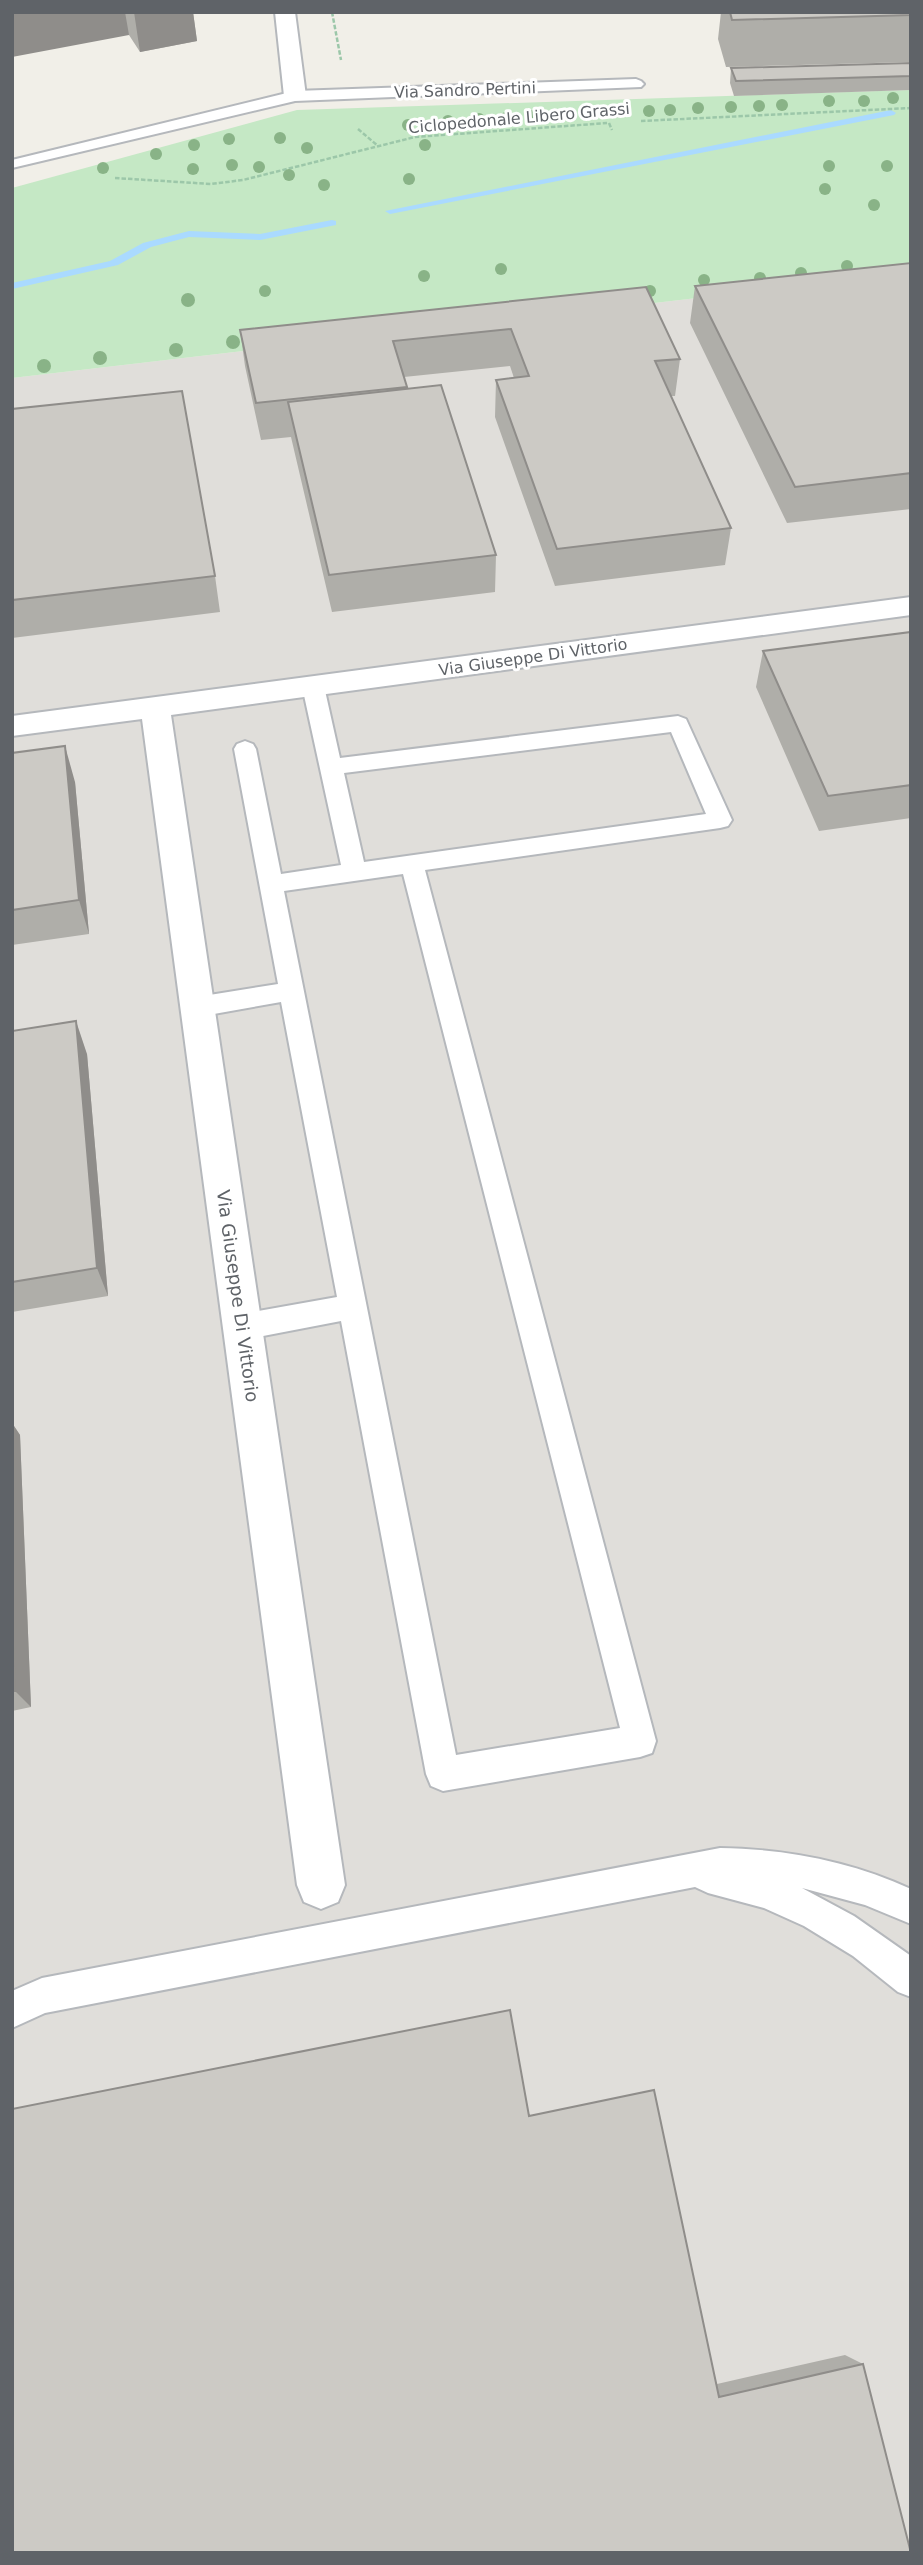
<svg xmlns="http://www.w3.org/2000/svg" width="923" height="2565" viewBox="0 0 923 2565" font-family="'DejaVu Sans',sans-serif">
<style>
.industrial{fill:#e0deda}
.green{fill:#c5e8c5}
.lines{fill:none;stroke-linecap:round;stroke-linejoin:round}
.stream{fill:#aadaff;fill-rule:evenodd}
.service-casing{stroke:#b5b8bc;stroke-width:4}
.minor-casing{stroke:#b5b8bc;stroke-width:4}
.path{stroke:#9cc7a9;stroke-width:2.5;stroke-dasharray:4.5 2;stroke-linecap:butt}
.service{fill:#fff;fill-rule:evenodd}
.minor{fill:#fff;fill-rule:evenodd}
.tree{fill:#89b387}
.wall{fill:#afaea9}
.shaded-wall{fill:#8f8d8a}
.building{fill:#cccac5;stroke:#8f8d8a;stroke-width:2}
.labels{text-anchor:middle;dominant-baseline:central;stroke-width:6;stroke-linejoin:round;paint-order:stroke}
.far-street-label{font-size:16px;fill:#5f6368;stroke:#fff}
.street-label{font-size:18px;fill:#5f6368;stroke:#fff}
</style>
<rect width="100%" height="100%" fill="#f1efe8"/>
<path class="industrial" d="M911,273V2553H12V378Z"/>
<path class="green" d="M911,90V273L12,378V188L297,110Z"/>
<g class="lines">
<path class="stream" d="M891,110L896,113L894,115L390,214L385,211Z
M332,220L336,221V225L260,240L189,237L151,247L118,265L12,289V283L110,261L143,243L189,231L260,234Z"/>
<defs>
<path id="service" d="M636,79L641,81L644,84L641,87L295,101L12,168V160L295,91Z
M313,679L321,681L324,686L340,758L678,716L686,719L732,820L728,826L720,828L425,870L656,1741L652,1753L640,1757L443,1791L431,1786L426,1774L341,1321L242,1340L232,1336L228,1327L232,1318L242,1314L337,1297L281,1002L197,1017L188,1014L184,1007L188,1000L197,997L278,984L234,749L237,744L245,741L253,744L256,749L281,874L341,865L302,686L305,681ZM671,732L706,814L364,862L344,773ZM403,874L620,1728L456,1755L284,891Z
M720,1848C787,1849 850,1861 911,1889V1924L865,1905L802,1888L854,1916L911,1956V1997L898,1992L853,1956L804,1926L764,1908L708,1893L695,1887L45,2013L12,2028V1991L42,1978Z"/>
<path id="minor" d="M275,12H295L306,96L302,100H288L284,96Z
M911,597V615L171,715L345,1885L338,1902L321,1909L304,1902L297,1885L142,719L12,736V716Z"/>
</defs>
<use href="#service" class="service-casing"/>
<use href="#minor" class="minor-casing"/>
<path class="path" d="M332,12L341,60
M641,121L911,108
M609,123L612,130
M358,129L378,146
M115,178L211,184L243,180L415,137L607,123"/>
<use href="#service" class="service"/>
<use href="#minor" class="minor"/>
</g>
<g class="tree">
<circle cx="893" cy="98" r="6"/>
<circle cx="829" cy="101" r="6"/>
<circle cx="864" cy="101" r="6"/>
<circle cx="782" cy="105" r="6"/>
<circle cx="759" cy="106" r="6"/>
<circle cx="731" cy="107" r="6"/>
<circle cx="698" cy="108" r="6"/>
<circle cx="670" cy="110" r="6"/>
<circle cx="649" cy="111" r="6"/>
<circle cx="590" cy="112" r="6"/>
<circle cx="616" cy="112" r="6"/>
<circle cx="531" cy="116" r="6"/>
<circle cx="561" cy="116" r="6"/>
<circle cx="506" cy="118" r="6"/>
<circle cx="479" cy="119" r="6"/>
<circle cx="448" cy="121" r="6"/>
<circle cx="408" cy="125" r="6"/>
<circle cx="280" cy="138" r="6"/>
<circle cx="229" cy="139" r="6"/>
<circle cx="194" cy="145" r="6"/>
<circle cx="425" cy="145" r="6"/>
<circle cx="307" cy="148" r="6"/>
<circle cx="156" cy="154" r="6"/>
<circle cx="232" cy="165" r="6"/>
<circle cx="829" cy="166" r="6"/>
<circle cx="887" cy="166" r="6"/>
<circle cx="259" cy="167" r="6"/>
<circle cx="103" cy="168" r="6"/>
<circle cx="193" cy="169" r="6"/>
<circle cx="289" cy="175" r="6"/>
<circle cx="409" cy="179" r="6"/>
<circle cx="324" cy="185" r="6"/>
<circle cx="825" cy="189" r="6"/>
<circle cx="874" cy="205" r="6"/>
<circle cx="847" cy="266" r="6"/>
<circle cx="501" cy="269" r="6"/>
<circle cx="801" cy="273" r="6"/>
<circle cx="424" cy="276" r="6"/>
<circle cx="760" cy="278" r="6"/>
<circle cx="704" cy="280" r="6"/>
<circle cx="265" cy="291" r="6"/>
<circle cx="650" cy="291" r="6"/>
<circle cx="188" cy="300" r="7"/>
<circle cx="233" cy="342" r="7"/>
<circle cx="176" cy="350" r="7"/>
<circle cx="100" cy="358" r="7"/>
<circle cx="44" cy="366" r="7"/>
</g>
<path class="wall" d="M12,12H193L197,41L140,52L129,35Z
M721,12H911V62L726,67L718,39Z
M911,63V90L734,96L730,83L731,68Z
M911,263V509L787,523L690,323L695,286Z
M646,287L680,359L675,396H671L731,528L725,565L555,586L495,417L496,380L514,378L510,366L404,377L407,389L496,555L495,592L332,612L291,437L261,440L245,366L240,330Z
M12,409L215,576L220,612L12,638Z
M911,632V818L819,831L756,687L763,651Z
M12,753L75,782L89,934L12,945Z
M12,1031L87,1054L108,1296L12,1312Z
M12,1423L20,1435L31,1707L12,1711Z
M529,2116L717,2384L845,2355L863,2364L911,2553H12Z"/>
<path class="shaded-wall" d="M12,12H125L129,35L12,57Z
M134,12H193L197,41L140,52Z
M65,746L75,782L89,934L79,900Z
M76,1021L87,1054L108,1296L97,1268Z
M12,1423L20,1435L31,1707L15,1691L12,1621Z"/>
<path class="building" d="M730,12H911V15L732,20Z
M911,63V76L736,81L731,68Z
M911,263V473L795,487L695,286Z
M646,287L680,359L655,361L731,528L557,549L496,380L529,376L511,329L393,341L407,387L256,403L240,330Z
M441,385L496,555L329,575L288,402Z
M182,391L215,576L12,600V409Z
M911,632V785L828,796L763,651Z
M65,746L79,900L12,910V753Z
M76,1021L97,1268L12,1282V1031Z
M12,1621L15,1691H12Z
M510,2010L529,2116L654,2090L719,2397L863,2364L911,2553H12V2109Z"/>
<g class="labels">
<g class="far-street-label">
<text transform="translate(465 90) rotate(-2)">Via Sandro Pertini</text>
<text transform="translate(519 118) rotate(-5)">Ciclopedonale Libero Grassi</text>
<text transform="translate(533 657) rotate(-8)">Via Giuseppe Di Vittorio</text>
</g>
<g class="street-label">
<text transform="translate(238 1296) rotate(82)">Via Giuseppe Di Vittorio</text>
</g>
</g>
<rect width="923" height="2565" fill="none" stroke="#5f6368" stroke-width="28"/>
</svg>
